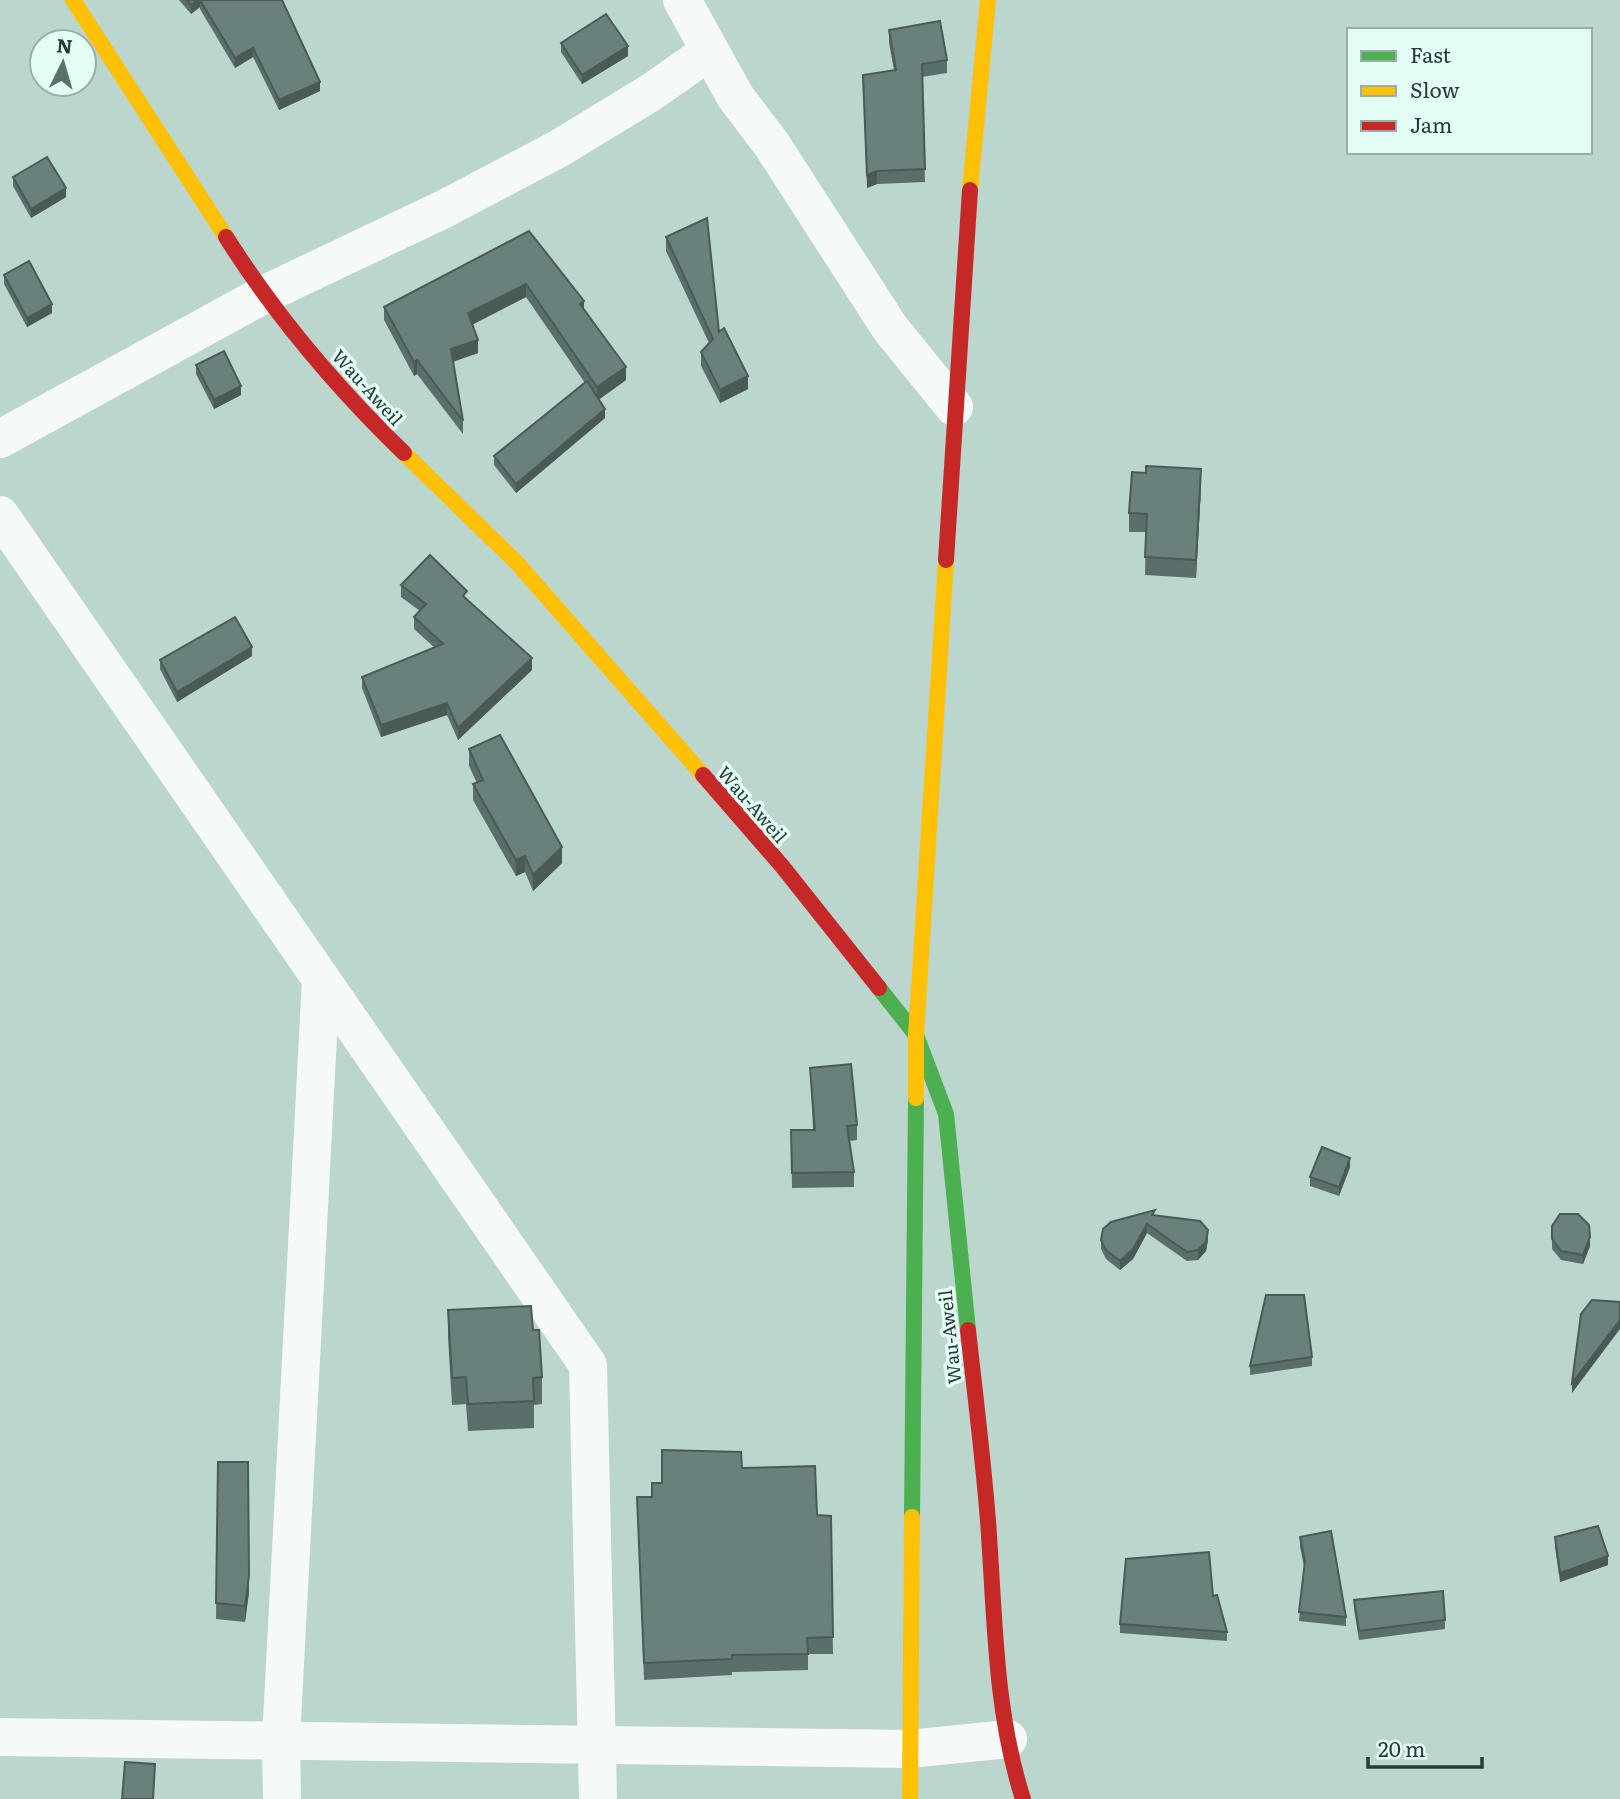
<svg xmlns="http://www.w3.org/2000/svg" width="1620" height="1799" font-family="Literata,serif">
<rect width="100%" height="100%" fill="#bad6cd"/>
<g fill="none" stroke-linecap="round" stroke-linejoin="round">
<g stroke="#f5f9f8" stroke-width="38">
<path d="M682 0 735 96 772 145 890 328 954 407"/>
<path d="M0 439 263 295 444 209 558 149 650 93 710 51"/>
<path d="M0 515 588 1365 598 1799"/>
<path d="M0 1737 909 1749 1008 1739"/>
<path d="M282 1799 281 1740 321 979"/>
</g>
<g stroke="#4caf50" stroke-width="16">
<path d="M879 988 916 1035 946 1114 968 1330"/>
<path d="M912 1517 916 1098"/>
</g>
<g stroke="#ffc107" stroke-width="16">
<path d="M73 0 226 237"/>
<path d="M970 190 988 0"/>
<path d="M404 453 517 563 703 775"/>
<path d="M916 1098V1035L946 560"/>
<path d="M910 1799 912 1517"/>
</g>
<g stroke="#c62828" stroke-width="16">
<path d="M226 237C276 316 337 388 404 453"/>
<path d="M946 560 970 190"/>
<path d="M703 775 782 866 879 988"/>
<path d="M968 1330C975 1394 983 1457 988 1521 995 1614 994 1709 1023 1799"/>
</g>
</g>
<g fill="#5a6e6b">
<path d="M179 0H281L320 91 279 110 253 57 235 68 200 9V7L191 14Z"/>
<path d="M889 30 947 60V73L922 77 925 182 877 184 867 188 863 88 894 70 889 43Z"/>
<path d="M561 43 628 56 582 84 561 52Z"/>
<path d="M13 177 66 197 31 218 13 186Z"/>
<path d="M529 231 584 311 626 380 599 399 605 418 516 493 494 465V456L585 383 526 297 472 324 478 353 453 362 463 421V434L417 374 414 376 384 320V307Z"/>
<path d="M666 237 719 332 748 389 720 403 701 366V352L709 343 666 251Z"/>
<path d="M4 275 52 313 27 327 4 284Z"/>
<path d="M196 365 241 395 214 409 196 374Z"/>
<path d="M1201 487 1196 578 1145 575 1146 532H1129V513Z"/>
<path d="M401 585 467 600 532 670 458 740 447 715 381 737 362 688V677L435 648 414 629V617L420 611 401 597Z"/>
<path d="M252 656 177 702 160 669V660Z"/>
<path d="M469 749 562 863 533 891 525 872 516 876 473 800V784L477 783 469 766Z"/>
<path d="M810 1068 857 1125V1140L849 1141 854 1172V1187L792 1188 791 1130H813Z"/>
<path d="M1350 1167 1339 1196 1310 1186V1177Z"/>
<path d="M1155 1216 1208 1240 1206 1251 1198 1260 1187 1261 1147 1233 1133 1259 1120 1270 1106 1259 1101 1249V1240Z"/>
<path d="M1552 1226 1590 1246 1583 1264 1561 1260 1552 1249Z"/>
<path d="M448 1310 533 1330 542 1377V1404L534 1405V1428L468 1431 466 1404 452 1405 448 1337Z"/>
<path d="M1312 1357V1366L1250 1375V1366Z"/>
<path d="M218 1462 249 1592 245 1622 216 1619Z"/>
<path d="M742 1468 817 1515 831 1516 833 1654H808V1670L732 1672V1675L644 1680 637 1497H652L662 1483Z"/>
<path d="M1300 1537 1346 1617V1626L1299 1621 1304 1567 1300 1546Z"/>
<path d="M1555 1537 1608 1565 1560 1582 1555 1547Z"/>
<path d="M1213 1596 1227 1632V1641L1120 1633V1624Z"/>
<path d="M1354 1600 1445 1620V1629L1359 1640 1354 1609Z"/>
</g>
<g fill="#4a5a57">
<path d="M197 0H208H200V7L191 14V5Z"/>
<path d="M628 46V56L582 84V75Z"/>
<path d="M253 48V57L235 68V58Z"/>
<path d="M320 82V91L279 110V100Z"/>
<path d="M877 171V184L867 188V175Z"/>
<path d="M66 188V197L31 218V209Z"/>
<path d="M526 284V297L468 327V313Z"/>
<path d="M584 301V314L580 304Z"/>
<path d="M52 304V313L27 327V318Z"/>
<path d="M478 340V353L451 362V349Z"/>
<path d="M417 360V374L414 376V362Z"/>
<path d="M626 367V380L597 401V387Z"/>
<path d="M748 376V389L720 403V390Z"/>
<path d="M241 386V395L214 409V400Z"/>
<path d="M605 409V418L516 493V484Z"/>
<path d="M1201 469V487L1196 578V560Z"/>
<path d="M252 647V656L177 702V692Z"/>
<path d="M532 658V670L458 740V728Z"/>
<path d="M447 703V715L381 737V725Z"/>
<path d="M562 847V863L533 891V875Z"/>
<path d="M525 856V872L516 876V860Z"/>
<path d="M1350 1158V1167L1339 1196V1187Z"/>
<path d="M1147 1224V1233L1133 1259 1120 1270V1261Z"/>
<path d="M1208 1230V1240L1206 1251 1198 1260V1250Z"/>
<path d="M1590 1237V1246L1583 1264V1255Z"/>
<path d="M1620 1320V1329L1572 1393V1383Z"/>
<path d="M1608 1556V1565L1560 1582V1573Z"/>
<path d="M249 1575V1592L245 1622V1606Z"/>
</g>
<g fill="#69807c" stroke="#4a5a57" stroke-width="2">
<path d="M187 0H197L191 5Z"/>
<path d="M200 0H282L320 82 279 100 253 48 235 58Z"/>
<path d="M606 14 628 46 582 75 561 43Z"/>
<path d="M940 21 947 60 922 64 925 169 877 171 867 175 863 75 896 70 889 30Z"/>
<path d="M47 157 66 188 31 209 13 177Z"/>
<path d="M707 218 719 332 724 328 748 376 720 390 701 352 713 339 666 237Z"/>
<path d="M529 231 584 301 580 304 626 367 597 387 526 284 468 313 478 340 451 349 463 421 417 360 414 362 384 307Z"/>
<path d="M29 261 52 304 27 318 4 275Z"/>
<path d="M224 351 241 386 214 400 196 365Z"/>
<path d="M587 381 605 409 516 484 494 456Z"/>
<path d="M1146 466 1201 469 1196 560 1145 557 1147 514 1129 513 1132 472 1146 473Z"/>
<path d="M430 555 467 591 463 596 532 658 458 728 447 703 381 725 362 677 443 644 414 617 426 604 401 585Z"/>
<path d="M235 617 252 647 177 692 160 660Z"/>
<path d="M500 735 562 847 533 875 525 856 516 860 473 784 483 780 469 749Z"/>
<path d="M851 1064 857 1125 847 1126 854 1172 792 1173 791 1130H815L810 1068Z"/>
<path d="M1322 1147 1350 1158 1339 1187 1310 1177Z"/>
<path d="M1155 1210 1152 1215 1200 1221 1208 1230 1206 1242 1198 1250 1187 1252 1147 1224 1133 1249 1120 1261 1106 1250 1101 1240 1103 1229 1111 1222Z"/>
<path d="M1560 1214H1578L1589 1225 1590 1237 1583 1255 1561 1251 1552 1239V1226Z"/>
<path d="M1266 1295H1304L1312 1357 1250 1366Z"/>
<path d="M1592 1300 1620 1302V1320L1572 1383 1581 1314Z"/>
<path d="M531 1306 533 1330H539L542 1377 533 1378 534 1401 468 1404 466 1377 452 1378 448 1310Z"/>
<path d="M662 1450 741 1452 742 1468 815 1466 817 1515 831 1516 833 1637 807 1638 808 1654 732 1655V1659L644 1663 637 1497H652V1483H662Z"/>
<path d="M218 1462H248L249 1575 245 1606 216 1603Z"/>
<path d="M1598 1526 1608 1556 1560 1573 1555 1537Z"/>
<path d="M1331 1531 1346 1617 1299 1612 1305 1561 1300 1537Z"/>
<path d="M1209 1552 1213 1596 1217 1595 1227 1632 1120 1624 1126 1559Z"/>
<path d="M1443 1591 1445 1620 1359 1631 1354 1600Z"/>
<path d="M125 1762 155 1764 153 1799H122Z"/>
</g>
<g text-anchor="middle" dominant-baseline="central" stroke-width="7" stroke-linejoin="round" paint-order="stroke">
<g font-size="18" fill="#273b35" stroke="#e3fcf4">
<text transform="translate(368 387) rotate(48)">Wau-Aweil</text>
<text transform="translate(753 804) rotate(49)">Wau-Aweil</text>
<text transform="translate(949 1337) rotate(-96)">Wau-Aweil</text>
</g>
</g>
<rect x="1347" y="28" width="245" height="126" fill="#e3fcf4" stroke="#98afa8" stroke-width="2"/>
<rect x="1361" y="51" width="35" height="10" fill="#4caf50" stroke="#98afa8" stroke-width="2"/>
<text x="1410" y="63" font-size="21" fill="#273b35">Fast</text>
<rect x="1361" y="86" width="35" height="10" fill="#ffc107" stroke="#98afa8" stroke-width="2"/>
<text x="1410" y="98" font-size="21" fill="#273b35">Slow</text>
<rect x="1361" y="121" width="35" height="10" fill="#c62828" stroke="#98afa8" stroke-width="2"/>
<text x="1410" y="133" font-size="21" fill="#273b35">Jam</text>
<g transform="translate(63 63) rotate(5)"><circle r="33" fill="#e3fcf4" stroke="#98afa8" stroke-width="2"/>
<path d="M0-5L12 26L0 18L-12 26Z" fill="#5a716a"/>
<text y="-10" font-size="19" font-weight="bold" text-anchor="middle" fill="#273b35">N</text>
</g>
<path d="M1368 1757v10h114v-10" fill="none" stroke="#273b35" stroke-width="3.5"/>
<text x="1378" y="1757" font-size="21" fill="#273b35" stroke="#e3fcf4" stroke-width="5" paint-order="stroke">20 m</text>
</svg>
